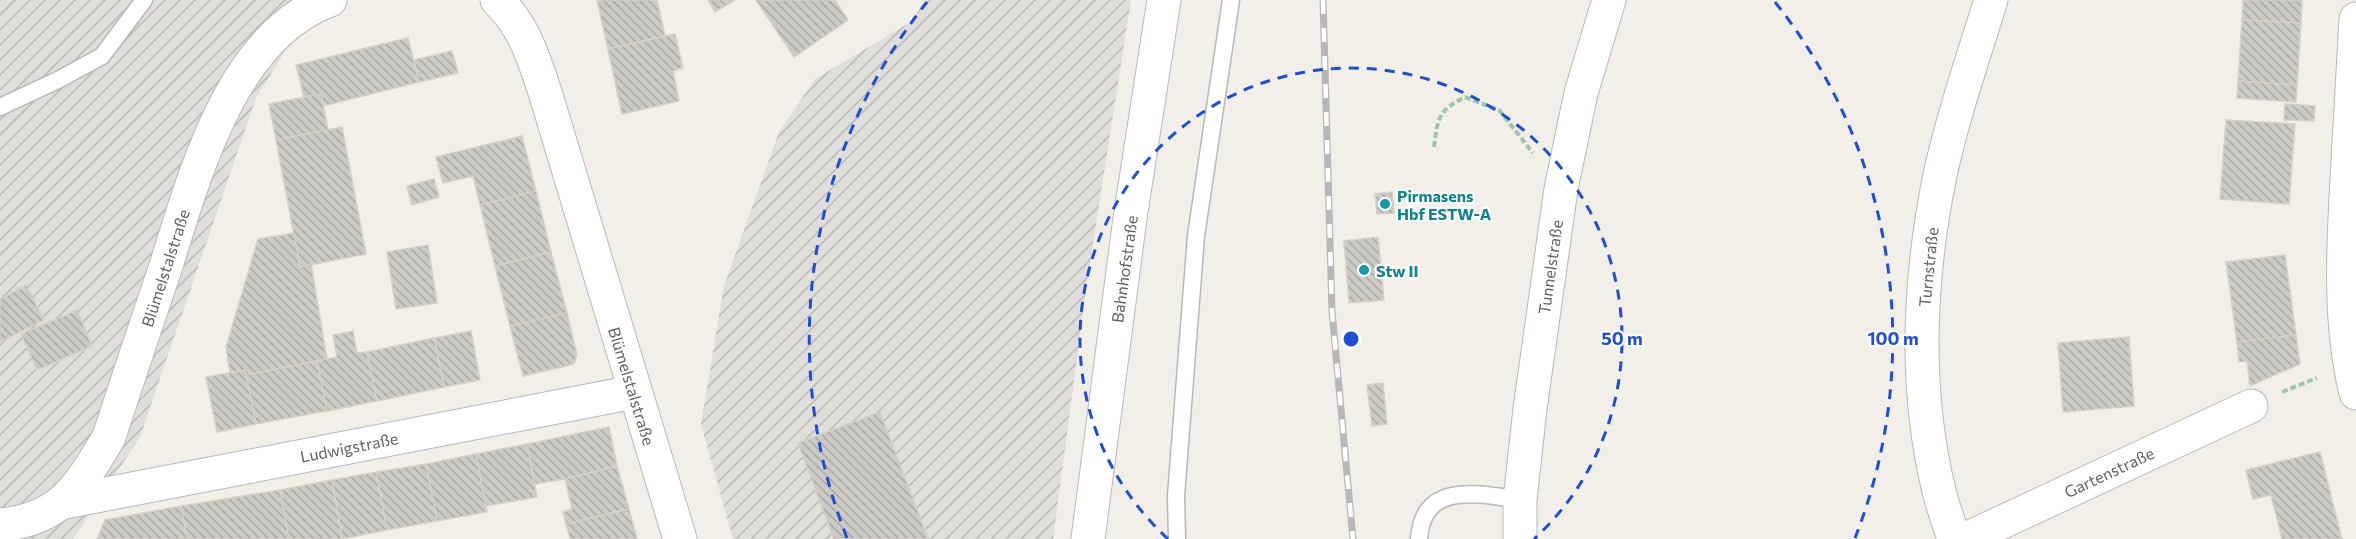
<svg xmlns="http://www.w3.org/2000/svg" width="2356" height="539" font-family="Commissioner,sans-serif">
<defs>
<pattern id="industrial-furrows" width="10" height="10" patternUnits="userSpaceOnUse" patternTransform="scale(1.5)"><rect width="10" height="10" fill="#e0deda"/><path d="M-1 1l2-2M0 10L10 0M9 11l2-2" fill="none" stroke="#b9b8b5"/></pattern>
<pattern id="building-back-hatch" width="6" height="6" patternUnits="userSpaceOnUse" patternTransform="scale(1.5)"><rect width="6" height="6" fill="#cccac5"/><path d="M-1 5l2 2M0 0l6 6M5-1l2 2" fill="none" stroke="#a9a8a4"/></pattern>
</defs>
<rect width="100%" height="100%" fill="#f1efe8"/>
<g fill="url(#industrial-furrows)">
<path d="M0 0H331L300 27 256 98 140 437 73 539H0Z"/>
<path d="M924 0H1131L1087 282 1053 539H733L701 424 724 286 779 132 815 79 914 20Z"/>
</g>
<g fill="url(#building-back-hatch)" stroke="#d6d1c6" stroke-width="1.5">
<path d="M597 0H657L665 36 608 49Z"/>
<path d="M708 0H735L715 12Z"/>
<path d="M756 0H835L848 20 794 57Z"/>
<path d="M2243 0H2302L2301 23 2242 20Z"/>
<path d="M2242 20 2301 23 2297 85 2238 81Z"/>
<path d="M675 34 683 68 673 71 679 101 622 114 608 49Z"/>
<path d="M408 38 419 82 323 106 321 94 304 97 296 65Z"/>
<path d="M452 51 458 73 419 82 414 60Z"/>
<path d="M2238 81 2297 85 2296 102 2237 98Z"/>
<path d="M321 94 328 130 276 140 269 104Z"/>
<path d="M2285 104 2315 106 2314 121 2284 120Z"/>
<path d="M2226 120 2295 124 2289 204 2220 199Z"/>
<path d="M342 127 366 254 300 267 276 140Z"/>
<path d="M522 136 536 191 480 205 473 176 443 183 436 157Z"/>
<path d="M434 179 439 197 412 205 407 186Z"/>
<path d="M536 191 551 252 495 266 480 205Z"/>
<path d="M1392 192 1394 213 1377 214 1375 194Z"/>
<path d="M294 233 300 267 311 264 327 359 246 375 245 370 230 373 226 347 258 239Z"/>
<path d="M1378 237 1384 300 1349 303 1344 241Z"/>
<path d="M428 245 437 303 396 309 387 252Z"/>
<path d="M551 252 567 313 510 326 495 266Z"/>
<path d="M2285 255 2296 335 2237 342 2226 262Z"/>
<path d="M26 285 44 320 0 342V299Z"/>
<path d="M77 310 92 346 37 370 21 334Z"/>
<path d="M567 313 577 355 574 364 523 376 510 326Z"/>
<path d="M353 331 357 353 367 352 377 401 327 411 317 361 337 357 333 335Z"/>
<path d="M471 331 480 380 444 387 434 338Z"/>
<path d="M2296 335 2300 364 2250 386 2247 361 2239 362 2237 342Z"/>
<path d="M2129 337 2134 406 2063 412 2058 343Z"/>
<path d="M434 338 444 387 377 401 367 352Z"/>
<path d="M317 361 327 411 256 424 246 375Z"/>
<path d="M245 370 256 424 217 432 206 377Z"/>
<path d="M1383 383 1387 424 1372 426 1367 385Z"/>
<path d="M880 412 928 539H834L798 443Z"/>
<path d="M609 427 617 466 565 479 535 484 527 444Z"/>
<path d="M527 444 537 497 486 506 476 454Z"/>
<path d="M2320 452 2342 539H2282L2271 495 2253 499 2246 470Z"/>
<path d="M476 454 487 512 437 521 426 464Z"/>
<path d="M426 464 437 521 387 530 376 472Z"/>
<path d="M617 466 629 509 566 524 563 512 572 509 565 479Z"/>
<path d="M376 472 387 530 342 539 332 480Z"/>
<path d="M332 480 342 539H289L280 490Z"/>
<path d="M280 490 289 539H187L181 506Z"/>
<path d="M181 506 187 539H97L105 520Z"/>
<path d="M629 509 637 539H570L566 524Z"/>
</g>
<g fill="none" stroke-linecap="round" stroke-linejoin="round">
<g stroke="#b5b8bc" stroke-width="19">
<g id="lane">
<path d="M0 107 58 80 102 56 144 0"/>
<path d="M1177 539 1176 496 1196 236 1231 0"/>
<path d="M1419 539C1423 480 1480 494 1520 500"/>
</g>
</g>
<g stroke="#b5b8bc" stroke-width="35">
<g id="street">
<path d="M497 0C525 27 533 57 545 92L680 539"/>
<path d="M2356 19C2353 72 2350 126 2347 179 2343 250 2339 323 2356 393"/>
<path d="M65 502 634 392"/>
<path d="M0 525C62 519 79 487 109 437 127 381 146 325 165 269 194 178 230 36 330 0"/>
<path d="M1520 539V500L1530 409 1561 189 1581 93 1609 0"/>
<path d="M1954 539C1949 523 1943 507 1939 491 1914 388 1919 278 1940 175 1953 116 1973 58 1991 0"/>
<path d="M1966 539 2251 406"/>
</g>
</g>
<g stroke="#b6babf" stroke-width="35">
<path id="secondary" d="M1088 539 1130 218 1164 0"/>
</g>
<g stroke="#9cc7a9" stroke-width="4" stroke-dasharray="6 3" stroke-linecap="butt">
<path d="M1434 147C1438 117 1438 111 1465 97L1499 110 1533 153"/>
<path d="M2282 392 2317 378"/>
</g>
<use href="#lane" stroke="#fff" stroke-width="16"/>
<use href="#street" stroke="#fff" stroke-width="33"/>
<use href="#secondary" stroke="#fff" stroke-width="33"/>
<g stroke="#b6b7b8" stroke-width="7">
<path id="rail" d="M1323 0 1332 312 1353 539"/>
</g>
<use href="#rail" stroke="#fff" stroke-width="4.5" stroke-dasharray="14" stroke-linecap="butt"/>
</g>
<g fill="none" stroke="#1d4ed8" stroke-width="3" stroke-dasharray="10 8">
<path d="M1168 539A271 271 0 1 1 1534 539"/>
<path d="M847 538A542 542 0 0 1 927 2M1775 2A542 542 0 0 1 1855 538"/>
</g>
<g fill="#0f9aa8" stroke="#fff" stroke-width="2">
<circle cx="1385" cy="204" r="6"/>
<circle cx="1364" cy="270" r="6"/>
</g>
<g text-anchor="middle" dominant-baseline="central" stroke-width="4.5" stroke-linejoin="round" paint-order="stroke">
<g font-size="16" font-weight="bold" fill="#0d838f" stroke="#fff" text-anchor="start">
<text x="1397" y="195">Pirmasens<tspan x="1397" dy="18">Hbf ESTW-A</tspan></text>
<text x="1376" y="270">Stw II</text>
</g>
<g font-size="16" fill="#5f6368" stroke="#fff">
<text transform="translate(1550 267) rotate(-82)">Tunnelstraße</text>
<text transform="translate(1928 267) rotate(-84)">Turnstraße</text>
<text transform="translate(165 268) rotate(-72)">Blümelstalstraße</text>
<text transform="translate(1124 269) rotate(-82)">Bahnhofstraße</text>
<text transform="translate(632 386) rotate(73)">Blümelstalstraße</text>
<text transform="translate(349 447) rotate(-11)">Ludwigstraße</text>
<text transform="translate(2109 472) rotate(-25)">Gartenstraße</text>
</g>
</g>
<circle cx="1351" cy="339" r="9" fill="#1d4ed8" stroke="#fff" stroke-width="3"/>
<g font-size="18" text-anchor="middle" font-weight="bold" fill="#1d4ed8" stroke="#fff" stroke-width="4.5" stroke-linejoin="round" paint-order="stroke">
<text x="1622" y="345">50 m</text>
<text x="1893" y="345">100 m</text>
</g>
</svg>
